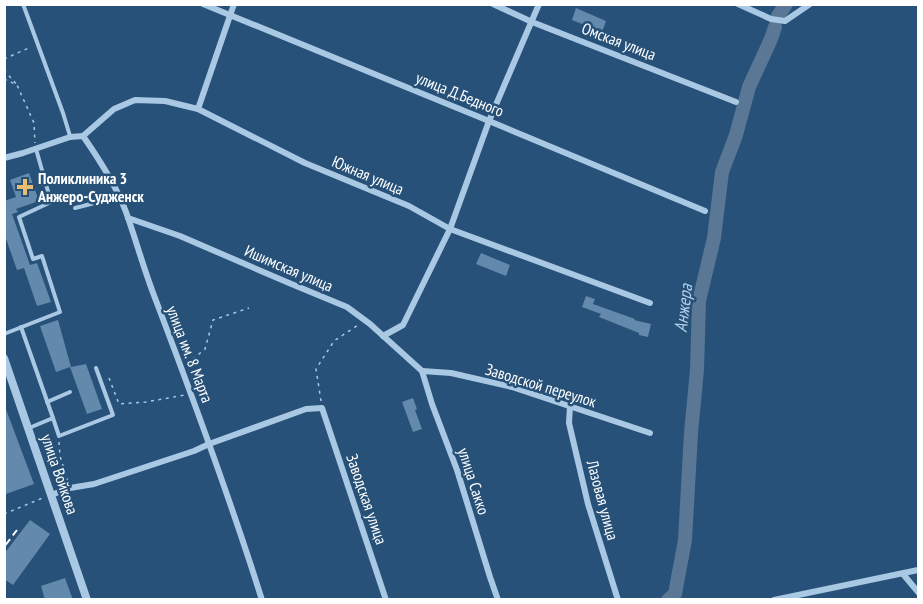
<svg xmlns="http://www.w3.org/2000/svg" width="923" height="604" font-family="'PT Sans Narrow',sans-serif">
<rect width="100%" height="100%" fill="#275178"/>
<g fill="none" stroke-linecap="round" stroke-linejoin="round">
<g stroke="#5a7895" stroke-width="14">
<path d="M778 16 786 4"/>
<path d="M668 600 675 594 685 540 691 433 697 370 699 301 714 238 722 172 736 135 749 87 771 39 775 27"/>
</g>
</g>
<g fill="#6389ac">
<path d="M576 8 606 21 602 32 572 20Z"/>
<path d="M29 173 39 201 16 209 18 212 12 214 30 265 37 263 51 302 37 306 24 268 17 270 4 233V201L16 197 10 180Z"/>
<path d="M481 253 510 265 506 276 476 264Z"/>
<path d="M586 296 595 299 593 304 635 319 634 320 651 324 648 337 639 335V333L599 317 601 314 582 307Z"/>
<path d="M58 320 71 367 86 364 102 409 87 414 70 367 56 372 40 326Z"/>
<path d="M413 398 417 409 415 410 422 429 413 432 402 402Z"/>
<path d="M4 404 34 484 6 494 4 490Z"/>
<path d="M30 520 50 534 13 585 4 579V554Z"/>
<path d="M65 578 73 600H45L41 586Z"/>
</g>
<g fill="none" stroke-linecap="round" stroke-linejoin="round">
<g stroke="#a9c8e3" stroke-width="1.5" stroke-dasharray="3 4.5" stroke-linecap="butt">
<path d="M4 59 31 47"/>
<path d="M4 70 17 85"/>
<path d="M4 79 17 85 34 123 35 143"/>
<path d="M187 364 205 349 213 320 249 308"/>
<path d="M109 378 119 404 146 402 185 395"/>
<path d="M321 401 316 369 334 341 358 325"/>
<path d="M59 442 60 456 68 482"/>
<path d="M4 514 45 497"/>
</g>
<g stroke="#a9c8e3" stroke-width="4">
<path d="M23 4 63 113 70 136"/>
<path d="M75 208 118 197"/>
<path d="M21 327 53 418"/>
<path d="M4 334 60 312 42 256 33 259 19 217 51 202 36 149"/>
<path d="M47 402 70 392"/>
<path d="M29 428 53 418 59 436 113 415 96 368"/>
</g>
<g stroke="#a9c8e3" stroke-width="6">
<path d="M203 4 489 121 705 211"/>
<path d="M493 4 532 22 736 102"/>
<path d="M738 4 771 19 785 21 810 4"/>
<path d="M198 109 234 4"/>
<path d="M83 136 114 109 135 100 165 101 198 109 305 163 409 206 450 229 650 303"/>
<path d="M4 158 23 153 70 137 83 136C99 159 116 185 126 212 136 240 144 270 155 298 193 398 230 498 262 600"/>
<path d="M128 218 180 236 289 283 347 307 370 324 422 371"/>
<path d="M383 336 403 325 450 229 489 121 539 4"/>
<path d="M422 371 432 404 457 470 490 577 498 600"/>
<path d="M422 371 451 373 512 387 650 433"/>
<path d="M570 406 569 423 588 504 618 600"/>
<path d="M51 495 70 488 94 484 194 451 209 444 306 409 322 408 386 600"/>
<path d="M903 574 918 592"/>
<path d="M774 600 918 570"/>
</g>
<path stroke="#a9c8e3" stroke-width="8" d="M4 358 87 600"/>
<path stroke="#fff" stroke-width="2" stroke-dasharray="10 4.5" stroke-linecap="butt" d="M4 547 17 530"/>
</g>
<path fill="#ebbe6f" stroke="#275178" stroke-width="2" d="M22 178h6v6h6v6h-6v6h-6v-6h-6v-6h6z"/>
<g text-anchor="middle" dominant-baseline="central" stroke-width="5" stroke-linejoin="round" paint-order="stroke">
<g font-size="16" fill="#fff" stroke="#275178">
<text transform="translate(619 41) rotate(21)">Омская улица</text>
<text transform="translate(460 94) rotate(22)">улица Д.Бедного</text>
<text transform="translate(368 175) rotate(23)">Южная улица</text>
<text transform="translate(289 268) rotate(23)">Ишимская улица</text>
<text transform="translate(190 354) rotate(69)">улица им. 8 Марта</text>
<text transform="translate(541 385) rotate(17)">Заводской переулок</text>
<text transform="translate(60 474) rotate(71)">улица Войкова</text>
<text transform="translate(474 481) rotate(72)">улица Сакко</text>
<text transform="translate(367 499) rotate(71)">Заводская улица</text>
<text transform="translate(603 500) rotate(75)">Лазовая улица</text>
</g>
<g font-size="16" font-weight="bold" fill="#fff" stroke="#275178" text-anchor="start">
<text x="38" y="178">Поликлиника 3<tspan x="38" dy="18">Анжеро-Судженск</tspan></text>
</g>
<g font-size="18" font-style="italic" fill="#b4d1eb" stroke="#275178">
<text transform="translate(683 308) rotate(-83)">Анжера</text>
</g>
</g>
<rect width="923" height="604" fill="none" stroke="#ffffff" stroke-width="12"/>
</svg>
